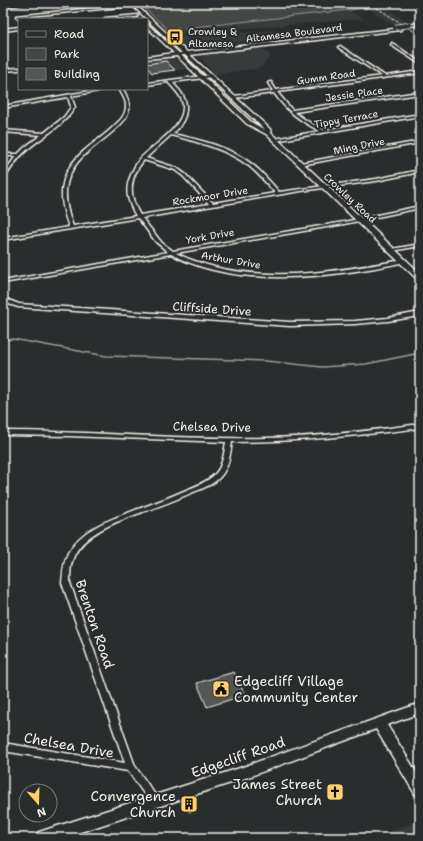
<svg xmlns="http://www.w3.org/2000/svg" width="423" height="841" font-family="'Shantell Sans',sans-serif">
<rect width="100%" height="100%" fill="#2a2d2e"/>
<filter id="ink" filterUnits="userSpaceOnUse"><feTurbulence type="fractalNoise" baseFrequency=".025" numOctaves="2"/><feDisplacementMap in="SourceGraphic" scale="8" xChannelSelector="R" yChannelSelector="G"/><feConvolveMatrix kernelMatrix="1 2 1 2 8 2 1 2 1" color-interpolation-filters="sRGB"/></filter>
<g filter="url(#ink)">
<g fill="#373a3a">
<path d="M359 3H377L410 23 394 25Z"/>
<path d="M348 10 364 19 172 34 168 30Z"/>
<path d="M279 30 288 37 190 48H187L177 37Z"/>
<path d="M262 48 271 56 261 67 255 69 215 74 200 57 207 54Z"/>
<path d="M165 59H176L188 69 147 74V61Z"/>
<path d="M420 820V838H372Z"/>
</g>
<path fill="#444645" stroke="#9c9c96" d="M139 3H359L367 8 168 30Z"/>
<g fill="none" stroke-linecap="round" stroke-linejoin="round">
<path stroke="#9f9f9a" stroke-width="1.5" d="M3 340 13 339 106 356 266 361 322 367 366 364 420 353"/>
</g>
<g fill="#555756" stroke="#f4f1e8">
<path d="M166 61 175 70 152 73 147 67V64Z"/>
<path d="M234 672 245 695 207 707 197 683Z"/>
<path d="M191 798 195 810 189 812 184 800Z"/>
</g>
<g fill="none" stroke-linecap="round" stroke-linejoin="round">
<g stroke="#f4f1e8" stroke-width="3">
<g id="street">
<path d="M22 3H31L3 7V5Z"/>
<path d="M130 4 131 6 19 17 20 19 19 20 16 16Z"/>
<path d="M138 15 137 17 104 19 105 18Z"/>
<path d="M19 27V29L3 31V29Z"/>
<path d="M392 43 420 62V64L391 45Z"/>
<path d="M340 46 385 76 420 71V73L277 92 292 110 420 92V94L294 112 307 121 324 130 420 114V116L275 141 273 140 274 139 320 131C300 121 287 111 274 93L234 98 232 97 234 96 273 91 268 83 270 82H271L276 90 382 76 339 48 338 47Z"/>
<path d="M211 75 213 76 212 77 172 82C175 86 179 89 182 94 191 109 184 123 173 134 201 140 230 147 253 165 263 173 271 183 279 192L376 179 420 170V172L376 181 301 191 142 218 162 243 173 251 344 222 420 206V208L344 224 176 253C191 261 207 265 223 269 283 281 344 270 403 260L405 261V262C336 277 235 290 171 254L3 283V281L168 252 156 242 138 218 3 240V238L69 227C57 196 59 172 85 150 95 141 107 134 116 124 121 120 126 113 126 106 126 99 122 95 119 89H123C126 95 129 100 129 106 129 113 125 120 120 125 110 135 99 142 89 151 63 172 61 196 73 226L136 216C128 202 124 190 131 175 133 169 136 164 140 159 153 144 185 128 183 105 182 96 174 89 168 82L147 85V83ZM171 135C198 142 226 149 249 166 259 174 267 184 275 193L213 203 185 174 177 168 146 158ZM144 160 175 170 183 176 209 204 140 215C128 195 129 178 144 160Z"/>
<path d="M101 89H109L71 96 75 107C64 126 44 135 28 149 18 157 11 168 4 179H3V174L16 156H3V154H18L25 147 41 135 3 132V130L44 133 64 117 71 107 68 97 3 108V106Z"/>
<path d="M420 141V143L301 165 299 164 301 163Z"/>
<path d="M420 244V246L392 251 390 250 392 249Z"/>
<path d="M3 298 19 304 290 322 355 321 388 318 420 312V316L388 321 355 324 290 326 18 307 3 302Z"/>
<path d="M420 424V428C357 436 295 442 232 442 230 455 229 467 220 477 213 485 201 489 191 493 176 500 160 506 145 511 122 520 85 531 74 556 70 565 70 573 70 583L135 766 158 799 159 802 158 805 155 806 152 805 128 771 3 751V743L125 763 62 583C63 573 63 563 68 553 82 527 115 518 141 508 155 503 170 497 184 491 194 487 208 482 216 473 223 465 224 453 226 442L69 436 3 435V431C91 431 179 440 266 438 318 437 369 431 420 424Z"/>
</g>
</g>
<g stroke="#f4f1e8" stroke-width="3">
<g id="secondary">
<path d="M126 3 136 5 187 52 403 28 401 30 190 55 270 129 271 133 420 273V279H417L266 134 247 124 177 56 147 59V57L174 53 147 27V24L179 53H182L134 7ZM181 55H185L265 130 251 122Z"/>
<path d="M420 23V25L409 26 407 25Z"/>
<path d="M19 68V70L3 71V69Z"/>
<path d="M420 703V713L387 725 420 778V796L415 794 376 729 240 780 62 838H35L37 833 42 831 240 768Z"/>
</g>
</g>
<use href="#street" fill="#2a2d2e" fill-rule="evenodd"/>
<use href="#secondary" fill="#2a2d2e" fill-rule="evenodd"/>
<path stroke="#f4f1e8" stroke-width="1" stroke-dasharray="3 1.5" stroke-linecap="butt" d="M369 3 420 35"/>
<g stroke="#f4f1e8" stroke-width="6" stroke-linecap="butt">
<path id="secondary-bridge" d="M395 27 409 25"/>
</g>
<use href="#secondary-bridge" stroke="#2a2d2e" stroke-width="4.5"/>
</g>
</g>
<defs>
<g id="bus-square" transform="scale(0.9)"><rect x="-9" y="-9" width="18" height="18" rx="4" fill="#ffd166" stroke="#2a2d2e"/><path d="M-5-6H5V4H4V6H2V4H-2V6H-4V4H-5ZM-3.5-4V0h7V-4ZM-3.5 1.2v1.5H-2V1.2ZM2 1.2v1.5H3.5V1.2Z" fill="#111"/></g>
<g id="civic-square" transform="scale(0.9)"><rect x="-9" y="-9" width="18" height="18" rx="4" fill="#ffd166" stroke="#2a2d2e"/><path d="M-.6-6.5H3V-4.5H.6V-3L4-1V1h2V6H-6V1h2V-1L-.6-3ZM-1.2 2.5V6h2.4V2.5Z" fill="#111"/></g>
<g id="church-square" transform="scale(0.9)"><rect x="-9" y="-9" width="18" height="18" rx="4" fill="#ffd166" stroke="#2a2d2e"/><path d="M-1.2-6h2.4v3.5h3.3v2.4h-3.3V6h-2.4V-.1h-3.3v-2.4h3.3Z" fill="#111"/></g>
<g id="building-square" transform="scale(0.9)"><rect x="-9" y="-9" width="18" height="18" rx="4" fill="#ffd166" stroke="#2a2d2e"/><path d="M-4-6H4V6H1V3H-1V6H-4ZM-2.5-4.3h1.7v1.8h-1.7ZM.8-4.3h1.7v1.8H.8ZM-2.5-1h1.7V.8h-1.7ZM.8-1h1.7V.8H.8Z" fill="#111"/></g>
</defs>
<g fill-rule="evenodd">
<use href="#bus-square" x="175" y="37"/>
<use href="#civic-square" x="221" y="689"/>
<use href="#church-square" x="335" y="792"/>
<use href="#building-square" x="189" y="804"/>
</g>
<g text-anchor="middle" dominant-baseline="central" stroke-width="4" stroke-linejoin="round" paint-order="stroke">
<g font-size="10" fill="#f4f1e8" stroke="#2a2d2e" text-anchor="start">
<text x="188" y="31">Crowley &amp;<tspan x="188" dy="12">Altamesa</tspan></text>
</g>
<g font-size="10" fill="#f4f1e8" stroke="#2a2d2e">
<text transform="translate(294 33) rotate(-7)">Altamesa Boulevard</text>
<text transform="translate(326 77) rotate(-8)">Gumm Road</text>
<text transform="translate(354 94) rotate(-8)">Jessie Place</text>
<text transform="translate(346 119) rotate(-10)">Tippy Terrace</text>
<text transform="translate(359 146) rotate(-11)">Ming Drive</text>
<text transform="translate(210 196) rotate(-9)">Rockmoor Drive</text>
<text transform="translate(350 198) rotate(43)">Crowley Road</text>
<text transform="translate(210 236) rotate(-10)">York Drive</text>
<text transform="translate(231 260) rotate(10)">Arthur Drive</text>
</g>
<g font-size="12" fill="#f4f1e8" stroke="#2a2d2e">
<text transform="translate(212 309) rotate(4)">Cliffside Drive</text>
<text transform="translate(212 427) rotate(1)">Chelsea Drive</text>
</g>
<g font-size="14" fill="#f4f1e8" stroke="#2a2d2e">
<text transform="translate(95 624) rotate(71)">Brenton Road</text>
<text transform="translate(69 745) rotate(10)">Chelsea Drive</text>
<text transform="translate(238 757) rotate(-19)">Edgecliff Road</text>
</g>
<g font-size="14" fill="#f4f1e8" stroke="#2a2d2e" text-anchor="end">
<text x="234" y="681" text-anchor="start">Edgecliff Village<tspan x="234" dy="16">Community Center</tspan></text>
<text x="322" y="784">James Street<tspan x="322" dy="16">Church</tspan></text>
<text x="176" y="796">Convergence<tspan x="176" dy="16">Church</tspan></text>
</g>
</g>
<rect width="423" height="841" fill="none" stroke="#2a2d2e" stroke-width="16"/>
<rect x="8" y="8" width="407" height="825" fill="none" stroke="#f4f1e8" stroke-width="1.5" filter="url(#ink)"/>
<rect x="18" y="18" width="130" height="72" fill="#2a2d2e" stroke="#7b7b78"/>
<rect x="26" y="31" width="20" height="6" fill="#2a2d2e" stroke="#7b7b78"/>
<text x="54" y="38" font-size="12" fill="#f4f1e8">Road</text>
<rect x="26" y="48" width="20" height="12" fill="#444645" stroke="#7b7b78"/>
<text x="54" y="58" font-size="12" fill="#f4f1e8">Park</text>
<rect x="26" y="68" width="20" height="12" fill="#555756" stroke="#7b7b78"/>
<text x="54" y="78" font-size="12" fill="#f4f1e8">Building</text>
<g transform="translate(38 803) rotate(160)"><circle r="19" fill="#2a2d2e" stroke="#7b7b78"/>
<path d="M0-3L7 15L0 10L-7 15Z" fill="#ffd166"/>
<text y="-6" font-size="11" font-weight="bold" text-anchor="middle" fill="#f4f1e8">N</text>
</g>
</svg>
